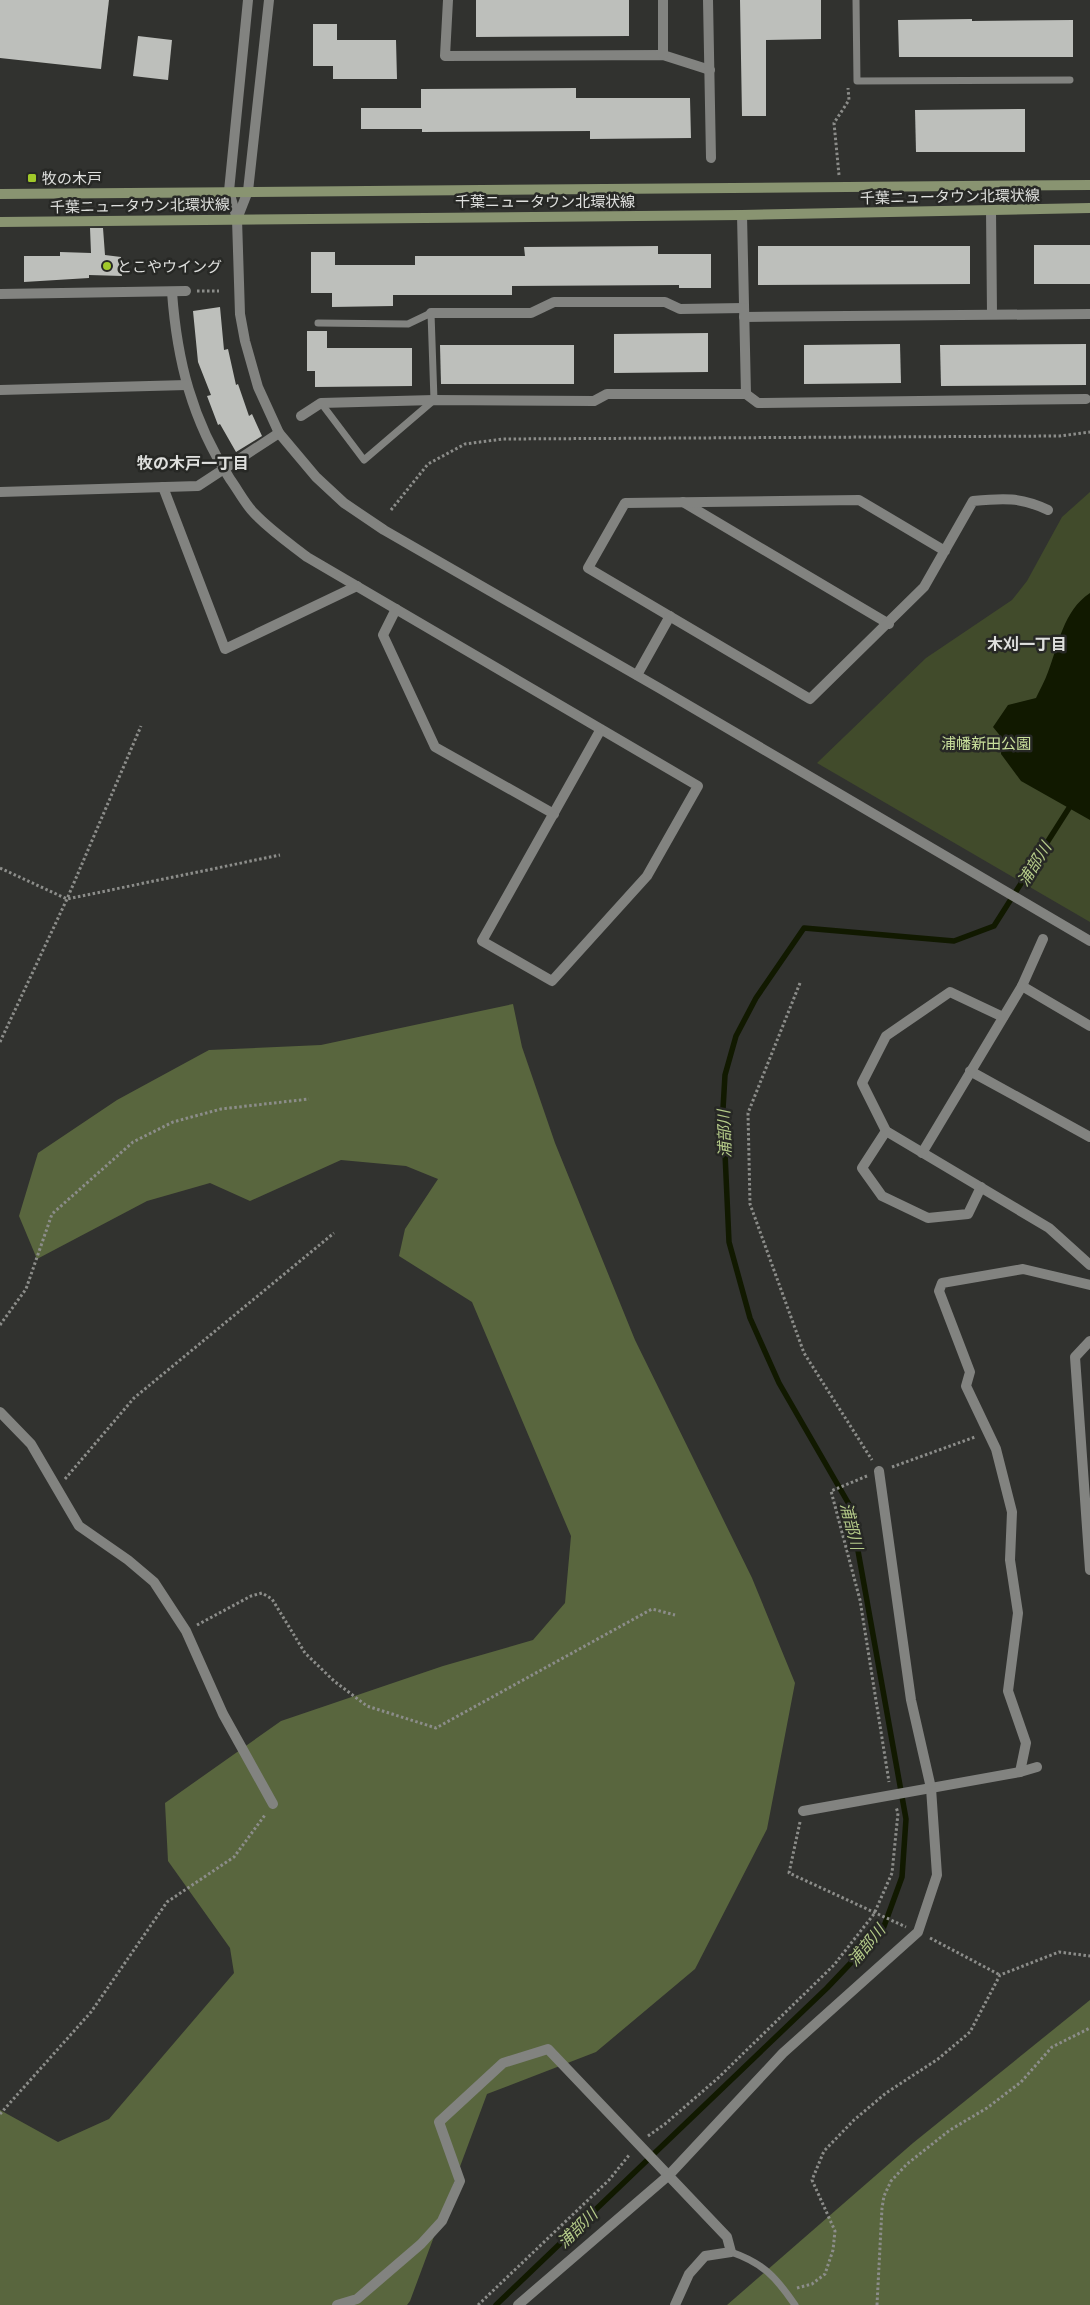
<svg xmlns="http://www.w3.org/2000/svg" width="1090" height="2305" font-family="'Golos Text','Noto Sans JP',sans-serif">
<rect width="100%" height="100%" fill="#31322f"/>
<path fill="#414b2b" d="M1090 492V922L817 763 926 658 1012 600 1027 581 1062 517Z"/>
<g fill="#59663e">
<path d="M513 1004 522 1047 555 1143 635 1340 752 1578 795 1683 767 1829 695 1969 596 2052 487 2094 410 2301 407 2305H0V2110L58 2142 109 2119 234 1973 230 1948 168 1861 165 1803 281 1721 443 1666 533 1640 565 1603 571 1536 472 1302 399 1256 405 1229 438 1179 406 1166 341 1160 250 1201 210 1183 147 1201 37 1259 19 1216 38 1153 117 1100 209 1050 321 1045Z"/>
<path d="M1090 2000V2305H727L913 2143Z"/>
</g>
<path fill="#111900" d="M1090 593V820L1021 781 1001 754 1002 738 993 727 1008 705 1036 698C1040 689 1045 681 1048 672 1059 644 1063 611 1090 593Z"/>
<g fill="none" stroke-linecap="round" stroke-linejoin="round">
<path stroke="#111900" stroke-width="5.5" d="M496 2305 827 1988 883 1929 902 1877 906 1819 850 1506 779 1383 750 1318 729 1242 723 1109 725 1075 736 1036 756 998 804 928 954 941 994 926 1069 808"/>
</g>
<g fill="#bdbfbb">
<path d="M0 0H109L101 69 0 58Z"/>
<path d="M476 0H629V36L476 37Z"/>
<path d="M740 0H821V39L766 40V116H742Z"/>
<path d="M972 19V21L1073 20V57H899L898 20Z"/>
<path d="M313 24H337V40H396L397 79H333V66H313Z"/>
<path d="M138 36 172 40 168 80 133 76Z"/>
<path d="M576 88V98H690L691 138 590 139V131L422 132V129H361V108H421V89Z"/>
<path d="M1025 109V152H916L915 110Z"/>
<path d="M90 228H103L105 255 121 257 122 276 89 275V278L24 282V256H60V252L91 253Z"/>
<rect x="1034" y="245" width="56" height="39"/>
<path d="M658 246V254H711V288H679V285L512 286V295H393V306L332 307V293H311V252H335V265H415V256H525L524 247Z"/>
<path d="M758 246H970V284L758 285Z"/>
<path d="M220 307 224 350 228 349 236 385 238 384 249 416 252 414 262 436 236 452 220 424 218 425 207 396 211 395 198 362 193 311Z"/>
<path d="M307 331H327V348H412V386L315 387V371H307Z"/>
<path d="M708 333V372L614 373V334Z"/>
<path d="M900 344 901 383 804 384V345Z"/>
<path d="M1086 344V385L941 386 940 345Z"/>
<path d="M440 345H574V384H441Z"/>
</g>
<g fill="none" stroke-linecap="round" stroke-linejoin="round">
<g stroke="#8c8d8a" stroke-width="3" stroke-dasharray="2.5 2.5" stroke-linecap="butt">
<path d="M839 175 834 123 849 100 848 88"/>
<path d="M197 291H219"/>
<path d="M391 510 428 464 465 444 503 439 1060 436 1090 432"/>
<path d="M0 868 67 899 280 855"/>
<path d="M800 983 748 1113 750 1204 804 1353 872 1460"/>
<path d="M0 1042 67 899 141 726"/>
<path d="M0 1325 26 1289 52 1214 133 1142 173 1122 221 1109 309 1099"/>
<path d="M892 1467 975 1437"/>
<path d="M867 1476 831 1491 860 1600 889 1782"/>
<path d="M65 1479 134 1398 334 1233"/>
<path d="M197 1625 251 1596 262 1593 272 1599 305 1653 334 1681 367 1706 436 1728 652 1609 675 1615"/>
<path d="M800 1822 789 1873 906 1927"/>
<path d="M930 1938 1000 1975"/>
<path d="M0 2114 91 2012 167 1902 234 1857 265 1815"/>
<path d="M648 2136 665 2124 718 2078 834 1965 874 1914 892 1873 898 1813 896 1807"/>
<path d="M797 2288 812 2284 825 2274 833 2250 835 2231 812 2180 824 2151 854 2120 886 2093 938 2059 970 2032 1000 1975 1059 1952 1090 1956"/>
<path d="M478 2305 609 2180 630 2154"/>
<path d="M877 2305 882 2208 884 2196 891 2181 907 2164 950 2130 987 2108 1021 2082 1052 2047 1090 2028"/>
</g>
<g stroke="#828380" stroke-width="7">
<path d="M856 0 857 81 1070 80"/>
<path d="M318 323 408 324 431 313 434 400 364 460 321 403"/>
<path d="M731 2252C763 2263 776 2277 795 2305"/>
</g>
<g stroke="#828380" stroke-width="10">
<path d="M448 0 445 56 663 55 710 70"/>
<path d="M708 0 711 158"/>
<path d="M663 55V0"/>
<path d="M991 210 992 313"/>
<path d="M742 215 746 394"/>
<path d="M172 292C177 361 192 420 230 479 238 490 245 504 254 513 270 530 289 543 307 557L698 786 647 876 552 981 482 941 601 729"/>
<path d="M0 294 186 291"/>
<path d="M431 313H531L554 302H665L680 309 744 308"/>
<path d="M744 317 1090 314"/>
<path d="M0 390 187 385"/>
<path d="M301 416 321 403 434 400 594 401 607 394H746L758 403 1086 399"/>
<path d="M163 487 225 649 357 586"/>
<path d="M0 492 198 486 279 433"/>
<path d="M683 502 889 624"/>
<path d="M945 551 859 500 625 503 588 568 810 699 924 587 973 501C1003 498 1021 497 1048 510"/>
<path d="M396 609 383 635 435 747 554 814"/>
<path d="M637 675 670 616"/>
<path d="M1022 986 1090 1026"/>
<path d="M1003 1017 950 992 886 1036 862 1083 886 1131 1049 1228 1090 1265"/>
<path d="M970 1071 1090 1137"/>
<path d="M886 1131 862 1168 882 1196 928 1218 968 1214 981 1187"/>
<path d="M922 1153 1022 986 1043 939"/>
<path d="M1090 1341 1075 1357 1090 1570"/>
<path d="M0 1412 31 1444 79 1526 128 1560 154 1582 186 1631 223 1714 273 1804"/>
<path d="M1020 1772 1026 1743 1008 1691 1018 1613 1010 1560 1012 1512 996 1449 966 1386 970 1372 939 1291 942 1283 1023 1269 1090 1285"/>
<path d="M803 1811 1020 1772 1037 1767"/>
<path d="M337 2305 357 2299 421 2244 442 2221 460 2181 439 2122 503 2063 548 2049 727 2237 731 2252 705 2256 689 2274 675 2305"/>
<path d="M518 2305 669 2175 783 2053 918 1932 937 1875 931 1788 911 1700 879 1471"/>
</g>
<g stroke="#828380" stroke-width="10">
<path d="M248 0 229 191 237 219 240 314 245 341 258 387 279 433 316 477 344 503 384 530 659 688 1090 941"/>
<path d="M237 219 248 191 269 0"/>
</g>
<g stroke="#899471" stroke-width="10">
<path d="M0 194 1090 185"/>
<path d="M0 222 742 215 1090 208"/>
</g>
</g>
<g fill="#a1c92a" stroke="#272825" stroke-width="2">
<rect x="27" y="173" width="10" height="10" rx="2.5"/>
<circle cx="107" cy="266" r="5"/>
</g>
<g text-anchor="middle" dominant-baseline="central" stroke-width="5" stroke-linejoin="round" paint-order="stroke">
<g font-size="15" fill="#dfe0de" stroke="#272825" text-anchor="start">
<text x="42" y="178">牧の木戸</text>
<text x="117" y="266">とこやウイング</text>
</g>
<g font-size="15" fill="#dfe0de" stroke="#272825">
<text transform="translate(950 196) rotate(-1)">千葉ニュータウン北環状線</text>
<text x="545" y="201">千葉ニュータウン北環状線</text>
<text transform="translate(140 205) rotate(-1)">千葉ニュータウン北環状線</text>
</g>
<g font-size="15" fill="#c9e09c" stroke="#272825">
<text x="986" y="743">浦幡新田公園</text>
</g>
<g font-size="16" font-weight="bold" fill="#dfe0de" stroke="#272825">
<text x="193" y="463">牧の木戸一丁目</text>
<text x="1027" y="644">木刈一丁目</text>
</g>
<g font-size="16" font-style="italic" fill="#b5cb89" stroke="#272825">
<text transform="translate(1034 864) rotate(-58)">浦部川</text>
<text transform="translate(724 1134) rotate(-92)">浦部川</text>
<text transform="translate(852 1526) rotate(76)">浦部川</text>
<text transform="translate(866 1945) rotate(-50)">浦部川</text>
<text transform="translate(577 2228) rotate(-44)">浦部川</text>
</g>
</g>
</svg>
